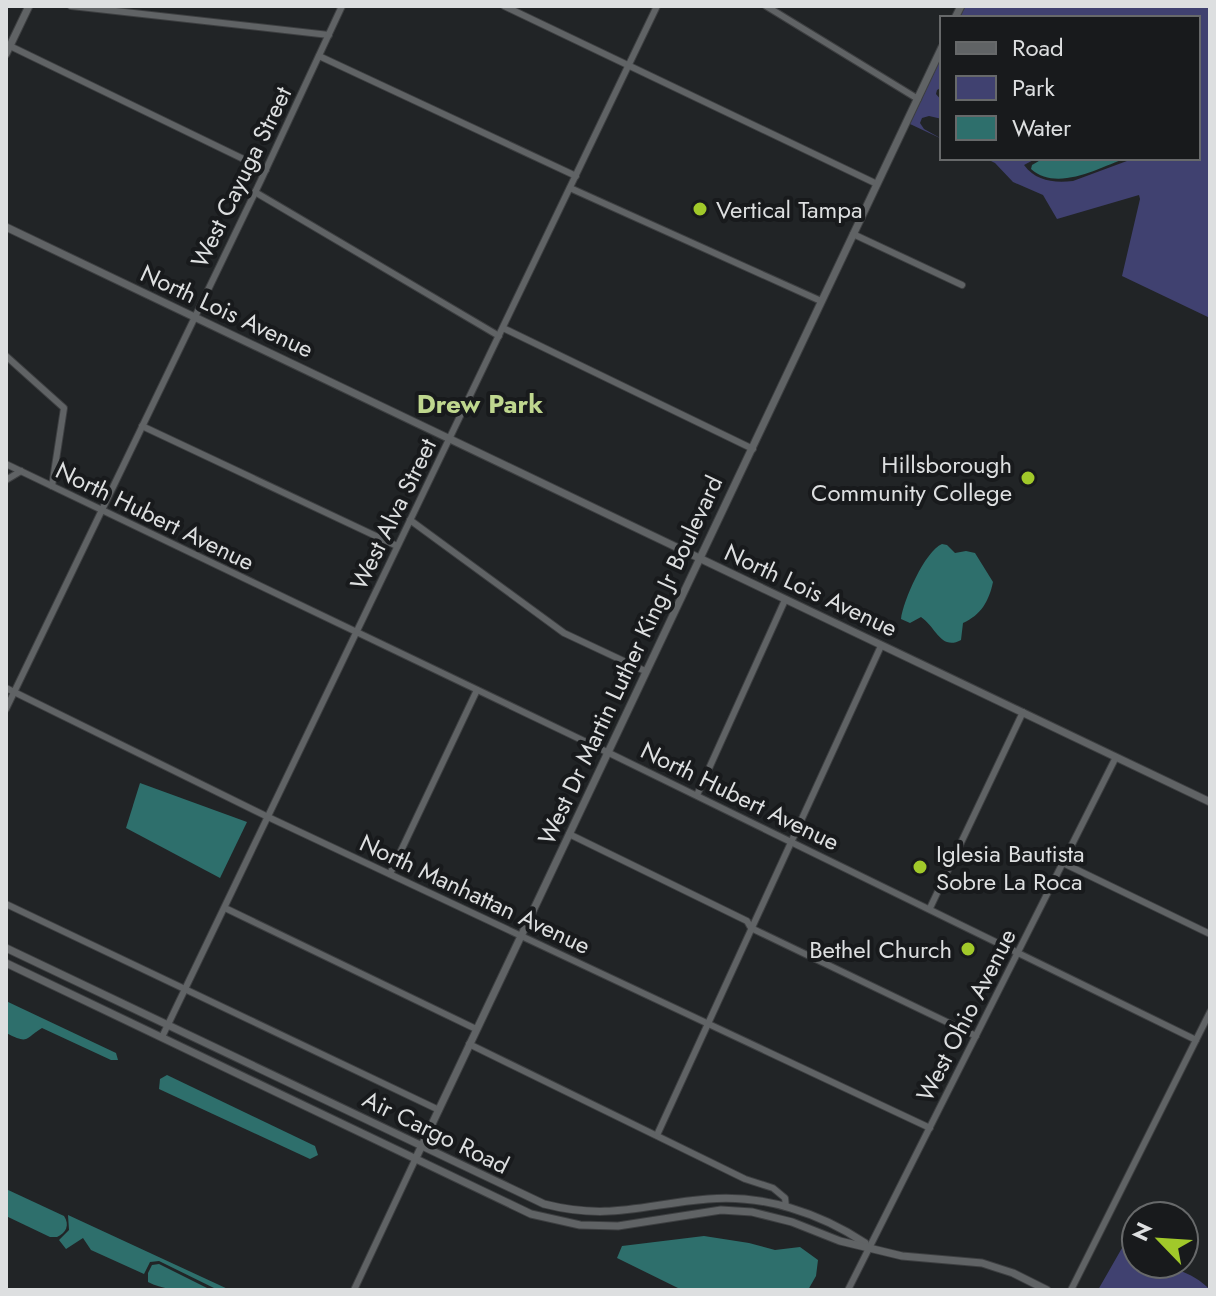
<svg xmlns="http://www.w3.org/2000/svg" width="1216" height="1296" font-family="Jost,sans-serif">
<rect width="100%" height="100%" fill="#212426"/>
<g fill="#404170">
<path d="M965 6H1210V318L1122 276 1140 199 1139 195 1057 219 1043 195 1013 182 995 163 985 158H1037L1024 165C1036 181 1053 183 1073 181L1135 158H1198V18H960Z"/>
<path d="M942 56V87L937 90 936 94 942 101V119L929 116 922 118 920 123 924 129 942 139 910 124Z"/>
<path d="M1122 1248 1136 1254V1264C1162 1264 1192 1270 1210 1290H1098Z"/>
</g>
<g fill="#2e6f6c">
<path d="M1044 158H1126C1099 168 1057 192 1031 169L1032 165Z"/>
<path d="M942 544 947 545 955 553 966 551 975 553 993 582C989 601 981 615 963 623L961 640C941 651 936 627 921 617L910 623 901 619C903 601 925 551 942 544Z"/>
<path d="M140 783 247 822 220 878 126 828Z"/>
<path d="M6 1001 116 1053 118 1060H111L42 1028C23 1040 29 1044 6 1033Z"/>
<path d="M167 1075 315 1146 318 1155 310 1159 159 1089 160 1079Z"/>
<path d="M6 1189 64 1216C70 1225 66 1233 57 1237H50L6 1216Z"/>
<path d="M68 1215 230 1290H218L159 1261 150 1262 144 1274 91 1250 83 1238 66 1249 59 1240 69 1230Z"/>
<path d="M704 1236 749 1243 775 1250 800 1247 818 1260 816 1276 808 1290H682L617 1258 622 1246Z"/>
<path d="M159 1264 211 1290C188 1290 168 1292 148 1282V1273L152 1265Z"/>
</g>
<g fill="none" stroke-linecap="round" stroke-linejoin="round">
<g stroke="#3d3f41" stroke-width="8">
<g id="minor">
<path d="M71 6 329 35"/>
<path d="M504 6 877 184"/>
<path d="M766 6 918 99"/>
<path d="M10 46 266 170"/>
<path d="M319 56 576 176"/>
<path d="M570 188 821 301"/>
<path d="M255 192 499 336"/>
<path d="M853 234 962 285"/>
<path d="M503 328 753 449"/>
<path d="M6 356 64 408 52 486"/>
<path d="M142 426 397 546"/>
<path d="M6 464 607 752 1196 1040"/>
<path d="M6 480 21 471"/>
<path d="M410 520 564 633 645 671"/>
<path d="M6 688 268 817 930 1128"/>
<path d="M6 709 261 180 342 6"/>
<path d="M697 795 785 600"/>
<path d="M569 834 747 921 751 928 976 1036"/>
<path d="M1063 863 1210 934"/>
<path d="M390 874 477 690"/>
<path d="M6 904 439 1110"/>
<path d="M225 908 476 1029"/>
<path d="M930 908 1023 712"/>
<path d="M162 1037 657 6"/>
<path d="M469 1044 745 1179 773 1188 785 1198 786 1207"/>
<path d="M657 1135 881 646"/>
<path d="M354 1290 415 1160"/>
<path d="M848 1290 1116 757"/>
<path d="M1071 1290 1210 1012"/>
</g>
</g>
<g stroke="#3d3f41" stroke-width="9">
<g id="tertiary">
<path d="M955 18 961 6"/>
<path d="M6 54 29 6"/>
<path d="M6 227 1210 802"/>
<path d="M6 948 544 1204C610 1221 645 1204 708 1199 763 1194 820 1213 865 1243"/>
<path d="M6 963 531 1214 580 1225 618 1226 721 1210 752 1212 792 1222 840 1241 902 1256 982 1263 1013 1273 1047 1290"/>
<path d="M415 1160 942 47"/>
</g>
</g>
<use href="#minor" stroke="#606365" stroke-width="6"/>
<use href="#tertiary" stroke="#606365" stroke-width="7"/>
</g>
<g fill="#a1c92a" stroke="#181a1c" stroke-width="3">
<circle cx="700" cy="209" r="8"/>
<circle cx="1028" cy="478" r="8"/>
<circle cx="920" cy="867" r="8"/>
<circle cx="968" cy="949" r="8"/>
</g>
<g text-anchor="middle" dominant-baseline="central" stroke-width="8" stroke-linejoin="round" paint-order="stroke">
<g font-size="24" fill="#dddfe0" stroke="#181a1c">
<text transform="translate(241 177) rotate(-64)">West Cayuga Street</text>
<text transform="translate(227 311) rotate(25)">North Lois Avenue</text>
<text transform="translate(393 514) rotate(-64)">West Alva Street</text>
<text transform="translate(155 516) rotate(26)">North Hubert Avenue</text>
<text transform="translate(811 590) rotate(25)">North Lois Avenue</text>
<text transform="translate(630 660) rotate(-65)">West Dr Martin Luther King Jr Boulevard</text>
<text transform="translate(740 796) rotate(26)">North Hubert Avenue</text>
<text transform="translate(475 894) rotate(25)">North Manhattan Avenue</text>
<text transform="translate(966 1015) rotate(-63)">West Ohio Avenue</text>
<text transform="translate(436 1132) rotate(26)">Air Cargo Road</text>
</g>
<g font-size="24" fill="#dddfe0" stroke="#181a1c" text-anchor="start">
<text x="716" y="209">Vertical Tampa</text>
<text x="1012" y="464" text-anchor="end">Hillsborough<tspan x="1012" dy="28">Community College</tspan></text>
<text x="936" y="853">Iglesia Bautista<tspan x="936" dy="28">Sobre La Roca</tspan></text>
<text x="952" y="949" text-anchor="end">Bethel Church</text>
</g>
<g font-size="26" font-weight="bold" fill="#bfd78e" stroke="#181a1c">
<text x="480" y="404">Drew Park</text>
</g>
</g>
<rect width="1216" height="1296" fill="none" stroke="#dddfe0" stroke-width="16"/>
<rect x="940" y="16" width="260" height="144" fill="#181a1c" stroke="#67696a" stroke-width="2"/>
<rect x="956" y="42" width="40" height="12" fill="#606365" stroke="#67696a" stroke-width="2"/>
<text x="1012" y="56" font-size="24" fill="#dddfe0">Road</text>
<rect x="956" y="76" width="40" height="24" fill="#404170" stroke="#67696a" stroke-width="2"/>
<text x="1012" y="96" font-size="24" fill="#dddfe0">Park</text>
<rect x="956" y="116" width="40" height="24" fill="#2e6f6c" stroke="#67696a" stroke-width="2"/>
<text x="1012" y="136" font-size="24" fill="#dddfe0">Water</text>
<g transform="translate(1160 1240) rotate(295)"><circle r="38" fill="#181a1c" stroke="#67696a" stroke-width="2"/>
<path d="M0-6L14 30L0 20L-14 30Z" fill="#a1c92a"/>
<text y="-12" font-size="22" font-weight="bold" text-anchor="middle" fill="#dddfe0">N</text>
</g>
</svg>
